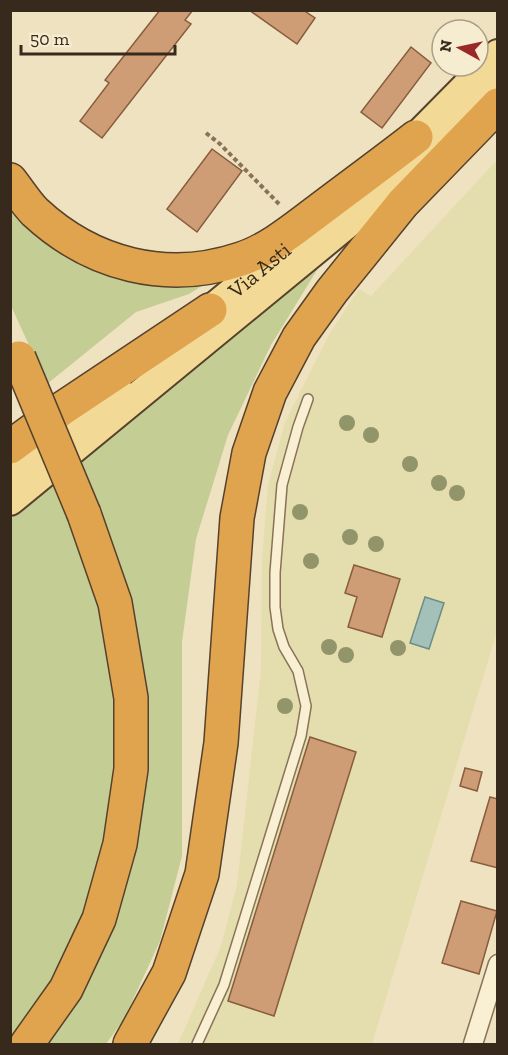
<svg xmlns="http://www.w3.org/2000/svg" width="508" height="1055" font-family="'Zilla Slab',serif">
<rect width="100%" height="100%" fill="#efe2c0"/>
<path fill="#e4ddad" d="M497 160V631L372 1044H178L221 946 237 885 261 669 262 560 268 485 285 422 330 333 359 289 371 296Z"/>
<g fill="#c4cd94">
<path d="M10 202 69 252 227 270 189 294 136 312 47 384 11 306Z"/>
<path d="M325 257 271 345 228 435 196 539 182 642V856L160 941 124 1019 106 1044H43L88 966 139 673 122 569 81 463Z"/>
<path d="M53 483 80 541 116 663 121 772 89 913 57 980 11 1043V519Z"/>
</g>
<path fill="#a3c1b9" stroke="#6a8e86" stroke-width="1.5" d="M425 597 444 603 429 649 410 643Z"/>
<g fill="#ce9c75" stroke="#875d3d" stroke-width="1.5">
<path d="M160 10H193L185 20 191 24 102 138 80 121 109 83 105 80Z"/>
<path d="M249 10H303L315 18 297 44Z"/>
<path d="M411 47 431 63 382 128 361 112Z"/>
<path d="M212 149 242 171 197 232 167 209Z"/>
<path d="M354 565 400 579 382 637 348 627 357 597 345 593Z"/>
<path d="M310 737 356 752 274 1016 228 1001Z"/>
<path d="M465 768 482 772 477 791 460 786Z"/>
<path d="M490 797 498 799V868L471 861Z"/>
<path d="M461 901 497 911 479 974 442 963Z"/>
</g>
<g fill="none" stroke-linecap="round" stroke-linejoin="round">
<g stroke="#887358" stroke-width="12">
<path id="lane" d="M197 1044 224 985 301 736 306 706 298 671 284 647 278 629 275 607V573L282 485 298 427 308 399"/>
</g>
<g stroke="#887358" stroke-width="21">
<path id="street" d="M473 1044 498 964"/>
</g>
<g stroke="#55412c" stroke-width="32">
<g id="primary">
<path d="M399 152 416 137 498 54"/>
<path id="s1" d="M192 325 288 246"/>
<path d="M10 475 117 387"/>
<path d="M10 501 363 211 429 154 498 85"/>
</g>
</g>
<g stroke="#55412c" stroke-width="36">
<g id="highway">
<path d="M10 180C18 190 26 203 35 212 92 265 167 284 241 259 269 250 295 228 318 211 351 186 384 162 416 137"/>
<path d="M10 447 63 408 210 310"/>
<path d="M27 1044 66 989 99 919 120 844 131 769V698L115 603 84 514"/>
<path d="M130 1044 169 973 202 874 221 743 237 518 249 453 270 392 299 337 332 291 403 203 498 105"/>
</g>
</g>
<path stroke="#887358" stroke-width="4" stroke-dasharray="4.5 3" stroke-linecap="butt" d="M206 133 220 144 281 206"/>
<use href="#lane" stroke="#f9efd3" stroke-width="9"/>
<use href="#street" stroke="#f9efd3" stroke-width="18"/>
<use href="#primary" stroke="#f3d996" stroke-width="28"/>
<use href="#highway" stroke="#e0a44e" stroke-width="33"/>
<g stroke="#55412c" stroke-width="36" stroke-linecap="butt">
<path id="highway-bridge" d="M19 358 84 514"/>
</g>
<use href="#highway-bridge" stroke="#e0a44e" stroke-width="33"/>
</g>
<g fill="#92946a">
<circle cx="347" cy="423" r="8"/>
<circle cx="371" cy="435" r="8"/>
<circle cx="410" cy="464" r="8"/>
<circle cx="439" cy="483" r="8"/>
<circle cx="457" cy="493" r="8"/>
<circle cx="300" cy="512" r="8"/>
<circle cx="350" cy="537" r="8"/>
<circle cx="376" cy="544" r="8"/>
<circle cx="311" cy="561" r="8"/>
<circle cx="329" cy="647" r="8"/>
<circle cx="398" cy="648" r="8"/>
<circle cx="346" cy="655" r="8"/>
<circle cx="285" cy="706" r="8"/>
</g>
<g text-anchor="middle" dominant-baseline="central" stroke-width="5" stroke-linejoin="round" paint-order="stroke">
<g font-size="22" fill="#372a1c" stroke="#f6ecd0">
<text stroke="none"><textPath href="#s1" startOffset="87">Via Asti</textPath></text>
</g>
</g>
<rect width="508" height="1055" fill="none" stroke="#372a1c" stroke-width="24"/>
<g transform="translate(460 48) rotate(278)"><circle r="28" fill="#f6ecd0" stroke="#aa9e88" stroke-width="1.5"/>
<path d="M0-4.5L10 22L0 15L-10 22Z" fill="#982927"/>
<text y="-9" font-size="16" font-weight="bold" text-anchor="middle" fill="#372a1c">N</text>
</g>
<path d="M21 45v9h154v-9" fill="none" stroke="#372a1c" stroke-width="3"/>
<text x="30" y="45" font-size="18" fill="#372a1c" stroke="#f6ecd0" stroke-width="4.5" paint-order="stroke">50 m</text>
</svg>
